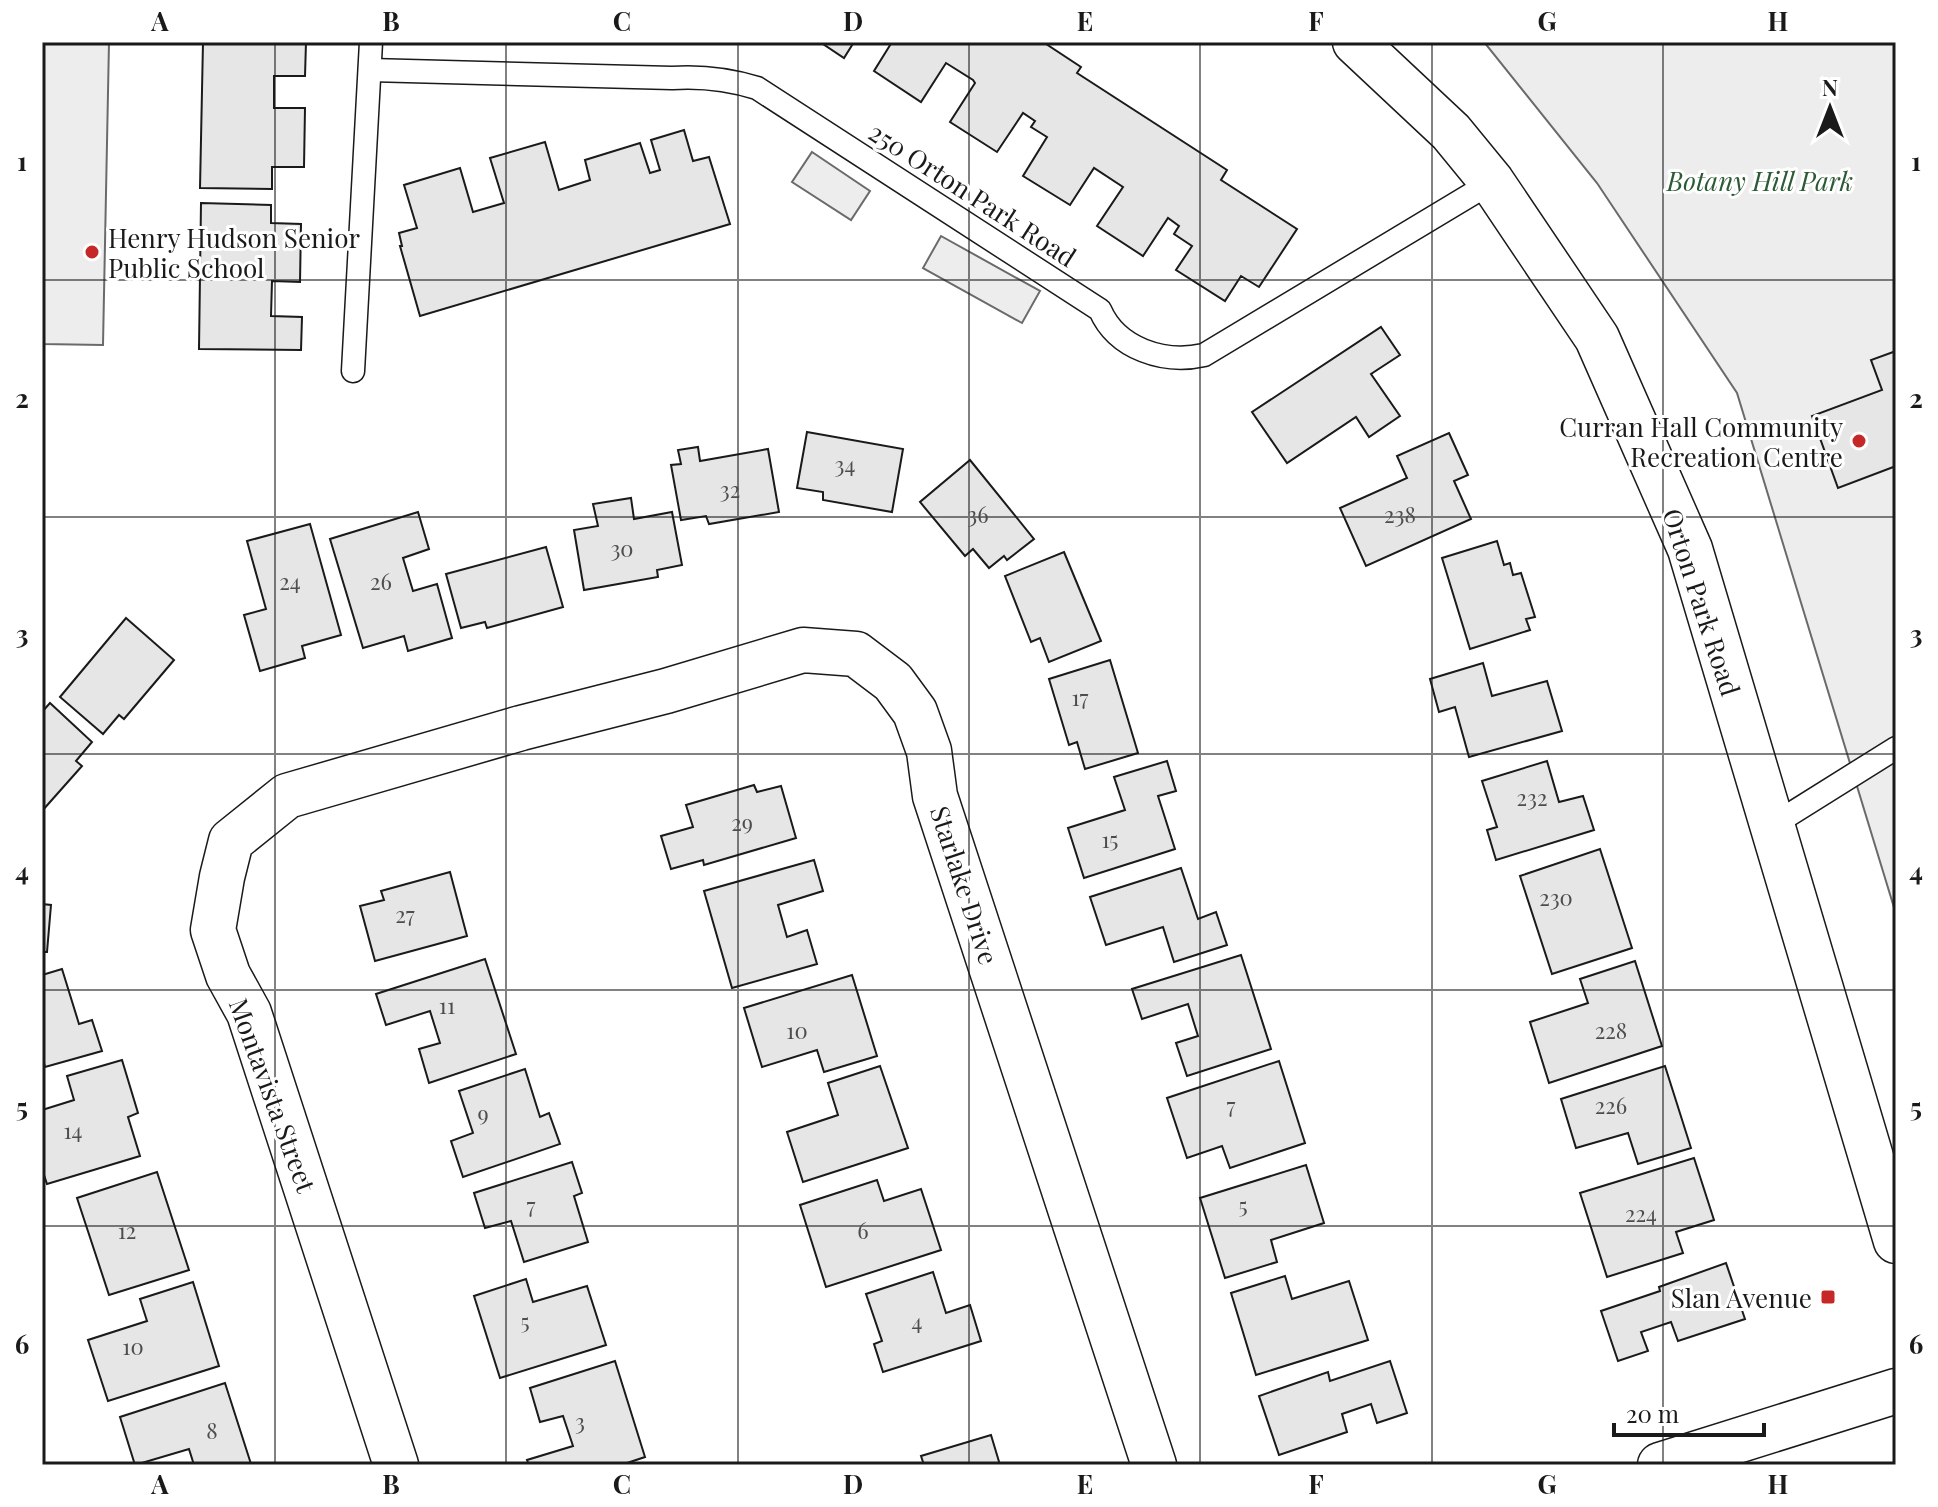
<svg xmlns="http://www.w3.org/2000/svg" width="1938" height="1507" font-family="'Playfair Display',serif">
<rect width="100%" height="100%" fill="#fff"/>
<g fill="#ededed" stroke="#6a6a6a" stroke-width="2">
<path d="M42 42H109L103 345 42 344Z"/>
<path d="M1484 42H1896V914L1737 393 1597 183Z"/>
<path d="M812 152 870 191 851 220 792 182Z"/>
<path d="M941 236 1040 291 1022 323 923 268Z"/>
</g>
<g fill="#e6e6e6" stroke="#1a1a1a" stroke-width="2">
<path d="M203 42H306L305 76H274V108H305L304 167H272V189L200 188Z"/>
<path d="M820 42H854L844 58Z"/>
<path d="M892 42H1043L1081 67 1077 73 1227 170 1221 180 1297 229 1259 287 1241 276 1225 301 1176 270 1192 246 1174 234 1179 226 1168 218 1143 256 1097 226 1123 187 1094 168 1070 205 1023 176 1047 137 1031 127 1035 121 1023 113 997 152 950 122 975 83 973 80 946 63 921 102 874 71Z"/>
<path d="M684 130 693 161 709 157 730 224 420 316 400 246H402L399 233 417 228 404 185 460 168 473 212 504 203 490 158 545 142 559 190 590 180 585 160 640 143 650 173 660 170 651 140Z"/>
<path d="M201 203 271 205V223L301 224 300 282 272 281 271 316 302 317 301 350 199 349Z"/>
<path d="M1381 327 1400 355 1371 374 1400 416 1369 437 1356 417 1287 463 1252 412Z"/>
<path d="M1896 351V466L1838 488 1812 416 1882 390 1871 360Z"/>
<path d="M807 432 903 449 892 512 823 500V492L797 488Z"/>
<path d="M1449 433 1468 475 1454 481 1471 519 1366 566 1340 508 1407 478 1397 456Z"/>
<path d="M698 447 700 461 768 449 779 512 709 524 706 516 681 520 671 465 681 464 678 450Z"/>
<path d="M970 460 1034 539 1007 560 1004 556 989 568 973 549 965 556 920 502Z"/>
<path d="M631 498 634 519 672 512 682 565 657 570 658 577 584 590 574 530 598 526 593 504Z"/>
<path d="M418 512 429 549 403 558 413 591 437 584 452 638 408 651 404 636 363 648 330 539Z"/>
<path d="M310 524 341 635 302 646 305 658 260 671 244 615 266 609 247 541Z"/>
<path d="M1497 541 1504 565 1510 563 1513 575 1521 573 1535 617 1526 619 1530 630 1470 649 1442 558Z"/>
<path d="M546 547 563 607 487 628 485 622 461 628 446 574Z"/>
<path d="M1064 552 1101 641 1049 662 1040 638 1031 642 1005 576Z"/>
<path d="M126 618 174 660 124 719 119 715 103 734 60 697Z"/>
<path d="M1110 660 1138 753 1085 769 1077 742 1069 745 1049 679Z"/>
<path d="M1483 663 1492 696 1547 681 1562 731 1469 757 1455 707 1439 712 1430 679Z"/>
<path d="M50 703 92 742 76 761 82 766 42 811V712Z"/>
<path d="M1167 761 1176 791 1158 796 1175 849 1084 878 1068 828 1125 810 1114 777Z"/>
<path d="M1547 761 1559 802 1583 796 1594 830 1496 860 1487 830 1497 827 1482 781Z"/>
<path d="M754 785 757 792 781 786 796 838 704 865 703 860 671 869 661 836 693 827 686 805Z"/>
<path d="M1600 849 1632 948 1552 974 1520 876Z"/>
<path d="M814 860 823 891 778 905 787 937 807 930 817 964 732 988 704 891Z"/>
<path d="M1181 868 1198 919 1216 912 1227 945 1174 962 1163 927 1106 945 1090 897Z"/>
<path d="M450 872 467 936 375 961 360 906 384 900 381 891Z"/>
<path d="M42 904 51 905 47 952H42Z"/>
<path d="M1241 955 1271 1049 1187 1076 1176 1043 1198 1036 1188 1004 1142 1019 1132 989Z"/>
<path d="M485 959 516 1054 429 1083 419 1049 440 1043 430 1011 386 1025 376 994Z"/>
<path d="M1635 961 1662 1046 1549 1083 1530 1022 1588 1003 1580 979Z"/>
<path d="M62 969 79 1024 92 1020 102 1051 45 1067 42 1055V975Z"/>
<path d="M852 975 877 1056 824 1072 817 1050 762 1067 744 1008Z"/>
<path d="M122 1060 138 1113 128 1117 140 1156 47 1184 42 1169V1110L74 1100 67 1076Z"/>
<path d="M1279 1061 1305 1143 1230 1168 1222 1146 1187 1158 1167 1098Z"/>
<path d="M880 1066 908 1148 803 1182 787 1132 838 1115 828 1083Z"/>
<path d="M1665 1066 1691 1148 1638 1164 1628 1133 1576 1148 1561 1099Z"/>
<path d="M525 1069 540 1117 549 1113 560 1144 463 1177 451 1141 473 1133 459 1091Z"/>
<path d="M1694 1158 1714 1220 1676 1232 1683 1253 1607 1277 1580 1193Z"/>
<path d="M572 1162 582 1193 574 1196 588 1242 524 1262 511 1221 485 1228 474 1193Z"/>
<path d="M1306 1165 1324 1223 1271 1240 1277 1262 1225 1278 1200 1198Z"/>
<path d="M157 1172 189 1270 109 1295 77 1198Z"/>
<path d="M877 1180 884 1201 921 1189 941 1250 826 1287 800 1205Z"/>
<path d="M1726 1263 1745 1319 1678 1341 1671 1322 1641 1332 1648 1351 1618 1361 1601 1311 1660 1291 1659 1287Z"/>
<path d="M933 1272 946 1313 970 1305 981 1341 883 1372 874 1344 882 1341 866 1294Z"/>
<path d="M1285 1276 1292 1299 1349 1281 1368 1340 1256 1375 1231 1293Z"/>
<path d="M526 1279 533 1302 587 1286 606 1345 500 1378 474 1296Z"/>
<path d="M193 1282 219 1366 108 1401 88 1340 147 1321 140 1299Z"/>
<path d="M615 1361 645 1457 621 1465H529L527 1460 573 1446 563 1416 540 1422 530 1388Z"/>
<path d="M1390 1361 1407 1413 1377 1423 1371 1404 1342 1414 1347 1432 1279 1455 1259 1396 1328 1372 1330 1381Z"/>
<path d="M225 1383 251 1464 194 1465 189 1449 135 1465 120 1417Z"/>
<path d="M991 1435 1000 1465H924L921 1456Z"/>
</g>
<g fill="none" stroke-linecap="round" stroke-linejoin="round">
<g stroke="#1a1a1a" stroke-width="25">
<g id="lane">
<path d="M370 70 672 78C702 76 728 79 757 88L1100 310C1117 349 1164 364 1204 355L1492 182"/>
<path d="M353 371 371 42"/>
<path d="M1773 825 1896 748"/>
</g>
</g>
<g stroke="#1a1a1a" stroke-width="47">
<path id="street" d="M396 1465 249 1013 228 975 213 930 222 877 231 841 287 796 521 728 666 691 803 650 856 654 893 682 915 712 929 751 935 796 1154 1465"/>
</g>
<g stroke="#1a1a1a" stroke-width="47">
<g id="secondary">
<path d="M1355 42 1451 132 1492 182 1597 338 1690 549 1896 1241"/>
<path d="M1660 1465 1896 1391"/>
</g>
</g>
<use href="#lane" stroke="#fff" stroke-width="22"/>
<use href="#street" stroke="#fff" stroke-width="44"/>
<use href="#secondary" stroke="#fff" stroke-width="44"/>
</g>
<path fill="none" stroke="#1a1a1a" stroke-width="2" stroke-opacity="0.55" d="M275 42V1465M506 42V1465M738 42V1465M969 42V1465M1200 42V1465M1432 42V1465M1663 42V1465M42 280H1896M42 517H1896M42 754H1896M42 990H1896M42 1226H1896"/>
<g fill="#c62828" stroke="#fff" stroke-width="3">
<circle cx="92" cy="252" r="8"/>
<circle cx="1859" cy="441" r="8"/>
<rect x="1820" y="1289" width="16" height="16" rx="4"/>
</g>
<g text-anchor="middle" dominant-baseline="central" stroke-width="6" stroke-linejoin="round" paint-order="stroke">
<g font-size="22" fill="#4d4d4d">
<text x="845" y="464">34</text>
<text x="730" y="489">32</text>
<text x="978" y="514">36</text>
<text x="1400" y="514">238</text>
<text x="622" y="548">30</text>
<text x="290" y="581">24</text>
<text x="381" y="581">26</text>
<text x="1080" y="697">17</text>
<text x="1532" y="797">232</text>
<text x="742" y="822">29</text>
<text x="1110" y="839">15</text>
<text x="1556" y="897">230</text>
<text x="405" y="914">27</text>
<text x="447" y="1005">11</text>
<text x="797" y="1030">10</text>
<text x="1611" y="1030">228</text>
<text x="1231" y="1105">7</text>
<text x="1611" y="1105">226</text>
<text x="483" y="1113">9</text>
<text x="73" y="1130">14</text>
<text x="531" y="1205">7</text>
<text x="1243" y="1205">5</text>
<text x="1641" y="1213">224</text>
<text x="127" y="1230">12</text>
<text x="863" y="1230">6</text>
<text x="525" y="1321">5</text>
<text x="917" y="1321">4</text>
<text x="133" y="1346">10</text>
<text x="580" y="1421">3</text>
<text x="212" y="1430">8</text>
</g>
<g font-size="26" font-style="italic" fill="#2b5a34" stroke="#fff">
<text x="1760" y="180">Botany Hill Park</text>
</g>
<g font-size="26" fill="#1a1a1a" stroke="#fff">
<text transform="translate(973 194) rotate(33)">250 Orton Park Road</text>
<text transform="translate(1702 602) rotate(72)">Orton Park Road</text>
<text transform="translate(965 885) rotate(72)">Starlake Drive</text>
<text transform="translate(273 1095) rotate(70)">Montavista Street</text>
</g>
<g font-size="26" fill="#1a1a1a" stroke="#fff" text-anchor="end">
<text x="108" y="237" text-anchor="start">Henry Hudson Senior<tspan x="108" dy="30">Public School</tspan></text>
<text x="1843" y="426">Curran Hall Community<tspan x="1843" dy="30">Recreation Centre</tspan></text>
<text x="1812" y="1297">Slan Avenue</text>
</g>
</g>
<rect width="1938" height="1507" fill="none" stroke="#ffffff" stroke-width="88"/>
<g transform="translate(1830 108)" stroke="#ffffff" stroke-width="6" paint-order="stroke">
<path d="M0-6L14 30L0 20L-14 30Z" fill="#1a1a1a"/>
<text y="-12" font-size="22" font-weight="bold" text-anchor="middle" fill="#1a1a1a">N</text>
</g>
<path d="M1614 1423v12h150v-12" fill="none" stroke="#1a1a1a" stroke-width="4"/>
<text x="1626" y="1423" font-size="24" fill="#1a1a1a" stroke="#ffffff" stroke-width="6" paint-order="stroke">20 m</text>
<rect x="44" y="44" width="1850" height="1419" fill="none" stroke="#1a1a1a" stroke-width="3"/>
<g font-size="26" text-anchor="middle" font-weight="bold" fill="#1a1a1a">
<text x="160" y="31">A</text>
<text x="391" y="31">B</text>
<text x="622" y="31">C</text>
<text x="853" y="31">D</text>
<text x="1085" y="31">E</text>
<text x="1316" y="31">F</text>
<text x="1547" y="31">G</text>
<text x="1778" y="31">H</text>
<text x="22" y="171">1</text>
<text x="1916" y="171">1</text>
<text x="22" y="408">2</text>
<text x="1916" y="408">2</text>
<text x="22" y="644">3</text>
<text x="1916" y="644">3</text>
<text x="22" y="881">4</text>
<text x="1916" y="881">4</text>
<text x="22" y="1117">5</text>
<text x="1916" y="1117">5</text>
<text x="22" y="1354">6</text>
<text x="1916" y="1354">6</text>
<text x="160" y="1494">A</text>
<text x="391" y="1494">B</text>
<text x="622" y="1494">C</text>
<text x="853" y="1494">D</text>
<text x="1085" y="1494">E</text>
<text x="1316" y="1494">F</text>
<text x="1547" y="1494">G</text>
<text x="1778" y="1494">H</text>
</g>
</svg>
